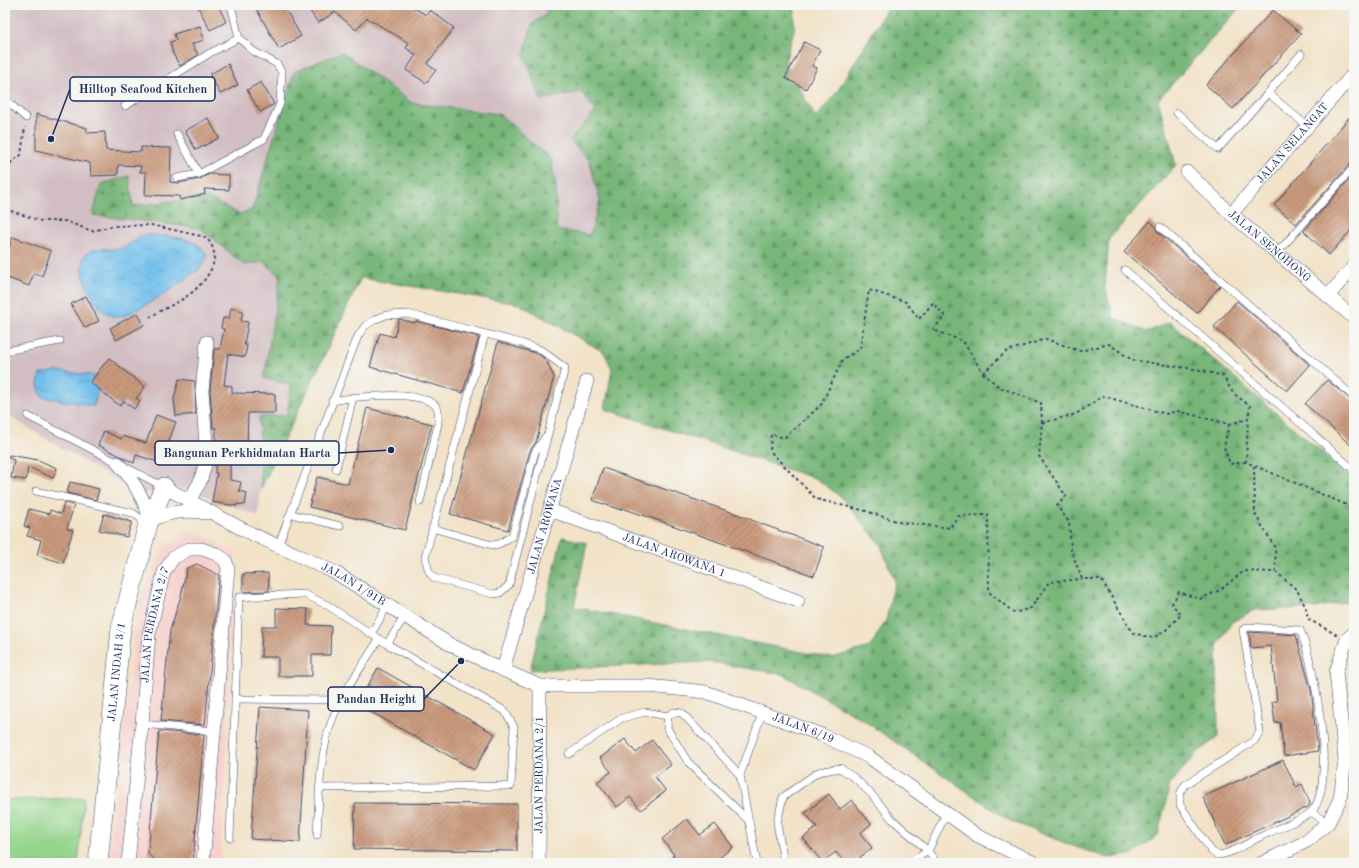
<svg xmlns="http://www.w3.org/2000/svg" width="1359" height="868" font-family="'Old Standard TT',serif">
<defs>
<pattern id="forest-firs" width="22" height="20" patternUnits="userSpaceOnUse"><rect width="22" height="20" fill="#77b678"/><path d="M5 1l3.5 6h-7zM16 11l3.5 6h-7z" fill="#619466"/></pattern>
<pattern id="water-ripples" width="26" height="14" patternUnits="userSpaceOnUse"><rect width="26" height="14" fill="#71bfeb"/><path d="M2 4q2-2 4 0t4 0M15 11q2-2 4 0t4 0" fill="none" stroke="#5c9cc2"/></pattern>
<pattern id="building-hatch" width="6" height="6" patternUnits="userSpaceOnUse"><rect width="6" height="6" fill="#ca9a7d"/><path d="M-1 1l2-2M0 6l6-6M5 7l2-2" fill="none" stroke="#a37e6a"/></pattern>
</defs>
<rect width="100%" height="100%" fill="#f6f6f2"/>
<filter id="ink" filterUnits="userSpaceOnUse"><feTurbulence type="fractalNoise" baseFrequency=".025" numOctaves="2"/><feDisplacementMap in="SourceGraphic" scale="8" xChannelSelector="R" yChannelSelector="G"/><feConvolveMatrix kernelMatrix="1 2 1 2 8 2 1 2 1" color-interpolation-filters="sRGB"/></filter>
<filter id="wash" filterUnits="userSpaceOnUse"><feTurbulence type="fractalNoise" baseFrequency=".012" numOctaves="4" result="noise"/><feDisplacementMap in="SourceGraphic" scale="16" xChannelSelector="R" yChannelSelector="G"/><feGaussianBlur stdDeviation="0.9" result="paint"/><feColorMatrix in="noise" values="0 0 0 0 0 0 0 0 0 0 0 0 0 0 0 0 0 1.4 0 .05"/><feComposite in="paint" operator="in"/></filter>
<g filter="url(#wash)">
<rect width="100%" height="100%" fill="#f2e2c7"/>
<path fill="#f7d0cb" d="M193 530 235 552 221 863H108L139 599 165 546Z"/>
<path fill="#d2bec2" d="M5 5H540L549 13 541 100 581 92 596 111 570 140 590 162 600 201 590 235 557 230 556 187 499 114 412 103 342 52 294 72 252 210 239 214 206 197 133 206 101 184 94 215 200 228 244 265 264 262 280 277 264 378 291 385 288 415 259 417 261 489 258 516 191 490 163 486 142 496 5 414Z"/>
<path fill="url(#forest-firs)" stroke="#49726b" d="M540 5H795L794 30 785 63 816 118 837 92 889 5H1242L1158 100 1176 165 1109 239 1105 287 1114 318 1147 332 1170 322 1354 480V600L1314 608 1254 610 1232 622 1217 646 1218 737 1198 752 1170 784 1158 835 1133 854 1109 858 1078 848 1010 821 863 720 782 674 709 662 530 670 562 537 587 543 574 607 832 658 870 647 886 620 895 581 880 544 842 498 817 479 605 409 612 369 604 352 519 304 361 278 261 489 259 417 287 415 291 385 264 378 280 277 264 262 244 265 200 228 93 215 101 184 129 176 133 206 206 197 239 214 252 210 294 72 342 52 412 103 499 114 551 159 556 187 557 230 590 235 600 201 590 162 570 140 596 111 581 92 541 100 524 54 532 24 548 13Z"/>
<path fill="#94d58d" stroke="#588276" d="M84 798 78 863H5V800Z"/>
<g fill="url(#water-ripples)" stroke="#4677a4">
<path d="M147 235C167 236 197 236 207 255 206 260 204 264 200 268 188 279 131 318 116 317 97 317 72 266 87 253 95 246 108 250 117 249 128 248 136 238 147 235Z"/>
<path d="M57 371 97 376 99 385 94 406 42 397 38 385 40 374Z"/>
</g>
<g id="blocks">
<g fill="url(#building-hatch)">
<path d="M197 5H218L226 22 210 30Z"/>
<path d="M254 5H283L301 36 279 49Z"/>
<path d="M306 5H409L426 15 430 10 454 28 427 64 436 70 426 83 406 70 416 55 406 48 409 43 367 18 356 30 335 12 318 23Z"/>
<path d="M1273 10 1301 34 1233 109 1206 85Z"/>
<path d="M200 26 204 40 192 44 198 55 180 66 173 54 170 42 176 40 174 34Z"/>
<path d="M804 42 820 50 812 66 817 68 806 89 785 78Z"/>
<path d="M228 64 238 85 220 94 210 74Z"/>
<path d="M261 82 274 104 260 112 247 90Z"/>
<path d="M1354 112V162L1350 164 1296 224 1274 205Z"/>
<path d="M36 114 87 128V133L105 132 106 150 141 152V147L171 148 170 182 178 183 200 179 209 174 229 175V190L204 189 205 194 180 200 179 196 145 195 146 172H140L141 166 118 165V175L91 176 90 163 36 150Z"/>
<path d="M208 118 219 138 196 150 185 131Z"/>
<path d="M1354 174V227L1329 255 1304 231Z"/>
<path d="M1150 221 1155 226 1157 231 1220 286 1197 313 1124 252Z"/>
<path d="M13 237 51 251 42 276 34 273 29 286 5 277 8 263 5 262V258Z"/>
<path d="M86 296 99 321 85 328 71 304Z"/>
<path d="M1237 301 1310 365 1287 391 1214 327Z"/>
<path d="M231 308 243 311 241 321 248 322 244 345H247L245 357 228 354 224 385 232 386V393L275 394V413H248L247 448H242V459H230V480L241 482 239 491 247 493 245 505 237 504V506L212 502 217 473H215L216 428H213L210 391 214 349H220L224 329 221 328 223 318 229 319Z"/>
<path d="M138 313 144 325 116 340 110 328Z"/>
<path d="M399 319 415 323 416 321 479 337 463 393 370 367 380 333 394 337Z"/>
<path d="M498 342 539 354 546 360 554 377 536 442 530 451 508 530 450 514Z"/>
<path d="M109 358 145 387 136 398 140 401 134 409 124 401 120 406 90 382Z"/>
<path d="M179 379 195 381 196 414 176 416 174 399Z"/>
<path d="M1327 380 1354 402V448L1305 404Z"/>
<path d="M367 408 432 424 405 530 309 507 317 477 348 484Z"/>
<path d="M156 415 176 422 161 463 136 455 134 463 98 445 104 431 121 439 122 436 146 443Z"/>
<path d="M9 455 38 460 57 468 53 478 28 467 26 480 11 478 14 460 8 458Z"/>
<path d="M603 468 751 519V520L824 547 814 576 663 522 622 508 621 510 592 500Z"/>
<path d="M70 482 99 489 96 500 67 493Z"/>
<path d="M64 503 74 505 67 529 73 530 63 563 37 555 41 540 27 536 30 528 24 526 29 509 49 514 50 510 61 514Z"/>
<path d="M104 514 132 522 127 537 99 530Z"/>
<path d="M197 564 219 575 205 725 161 721 170 630 181 596 187 568Z"/>
<path d="M268 573 269 591 243 592V574Z"/>
<path d="M276 608 308 609 307 625 331 626 330 655H312V676H278V657H261L262 626H276Z"/>
<path d="M1249 632 1296 635 1311 690 1318 751 1284 756 1280 722 1275 723 1272 702 1277 701 1271 646 1251 648Z"/>
<path d="M378 668 495 734 474 770 357 704Z"/>
<path d="M260 707 308 710 300 842 251 839Z"/>
<path d="M159 731 204 735 193 863 156 861 148 854Z"/>
<path d="M625 739 636 753 652 740 671 765 655 777 666 791 641 810 630 797 617 807 597 782 611 772 600 758Z"/>
<path d="M1283 760 1296 787 1302 784 1310 803 1308 807 1225 845 1203 797Z"/>
<path d="M829 794 840 809 852 800 871 824 860 833 872 848 853 863H845L836 852 822 862 803 838 817 827 805 813Z"/>
<path d="M355 803 517 804V851L354 849Z"/>
<path d="M687 819 700 835 715 824 733 847 718 859 722 863H664L674 855 662 839Z"/>
</g>
</g>
</g>
<g filter="url(#ink)">
<use href="#blocks" fill-opacity="0" stroke="#3b4a6e" stroke-width="1"/>
<g fill="none" stroke-linecap="round" stroke-linejoin="round">
<g stroke="#3b4a6e" stroke-width="8">
<g id="lane">
<path d="M1268 93 1301 54"/>
<path d="M5 99 26 118"/>
<path d="M125 106 210 53 239 38"/>
<path d="M1177 113 1218 149 1268 93 1307 126"/>
<path d="M177 134 199 174"/>
<path d="M177 178 199 174 264 139 280 104 282 73 277 64 253 51 239 38 231 5"/>
<path d="M1160 227 1354 397"/>
<path d="M1277 253 1354 167"/>
<path d="M1125 270 1354 470"/>
<path d="M5 351 60 341"/>
<path d="M332 401C353 397 420 389 436 406 440 411 438 418 438 424L420 502"/>
<path d="M28 416 164 487"/>
<path d="M336 469 353 397"/>
<path d="M36 491 133 513 148 524"/>
<path d="M291 514 340 526"/>
<path d="M432 528 492 545 499 544 512 536 535 452 546 436"/>
<path d="M278 546 358 336 365 326 376 319 386 315 408 314 521 343 541 350 565 368 509 585 500 593 493 594 434 578 429 572 425 557 485 334"/>
<path d="M1248 627 1300 630C1314 661 1338 786 1311 812 1306 818 1271 831 1262 836 1249 842 1232 854 1218 855L1212 852 1180 805V794L1185 785 1254 741 1260 732 1243 630Z"/>
<path d="M371 634 388 605"/>
<path d="M387 644 405 616"/>
<path d="M235 699 342 700"/>
<path d="M668 716 667 728 688 762 749 821"/>
<path d="M142 724 214 731"/>
<path d="M569 754 622 718 645 712 668 716 674 712 682 713 740 775"/>
<path d="M1311 812 1328 823"/>
<path d="M317 835C319 799 319 761 330 726 340 695 362 667 379 639"/>
<path d="M230 838 239 597 304 594 327 605 387 644 505 711 514 727 511 786 319 788"/>
<path d="M757 863 740 775 762 714"/>
<path d="M784 863 777 823 783 797 818 772 840 768 856 779 872 795 892 819 928 851 909 863"/>
<path d="M936 863 928 851 946 814"/>
</g>
</g>
<g stroke="#3b4a6e" stroke-width="14">
<g id="street">
<path id="s1" d="M1187 172 1231 214 1354 318"/>
<path id="s2" d="M1231 214 1354 73"/>
<path d="M1328 296 1354 266"/>
<path d="M118 463C133 480 144 497 150 520 171 512 184 509 207 513"/>
<path id="s3" d="M164 487 244 530 336 573 451 645 503 670 540 686H648L706 692 822 735 869 757 978 836 1035 863"/>
<path d="M190 499 200 482 207 458 202 391 207 342"/>
<path id="s4" d="M550 510 798 601"/>
<path id="s5" d="M503 670 587 381"/>
<path id="s6" d="M128 863 142 724 149 634 164 572 173 558 189 549H202L216 554 225 560 228 568 203 863"/>
<path id="s7" d="M539 863 540 686"/>
<path d="M1262 863 1307 841 1328 823 1340 799 1345 760 1336 672 1347 639 1354 633"/>
</g>
</g>
<g stroke="#3b4a6e" stroke-width="20">
<g id="secondary">
<path id="s8" d="M98 863 121 628 148 524 164 487"/>
</g>
</g>
<g stroke="#3b4a6e" stroke-width="2" stroke-dasharray="3 3" stroke-linecap="butt">
<path d="M5 167 21 155 25 127"/>
<path d="M5 209 41 221H65L92 231 114 226 151 225 205 237C226 256 207 281 190 294 178 303 163 309 150 317"/>
<path d="M983 373 1007 351 1046 339 1080 351 1109 344 1132 360 1201 370 1223 376 1233 393 1250 406 1248 419"/>
<path d="M1042 423 1041 403 999 387 983 373 963 341 933 330 945 316 933 303 919 319 906 302 869 290 860 349 843 359 821 405 784 438 771 434 770 451 816 499 866 511 899 522 950 528 958 516 988 515 989 592 1014 613 1031 608 1049 582 1082 579"/>
<path d="M1229 424 1224 447 1230 464 1246 462"/>
<path d="M1254 466 1255 514 1275 548 1276 572"/>
<path d="M1337 635 1308 619 1306 608 1297 590 1276 572 1244 571 1220 590 1200 599 1179 592 1172 604 1181 615 1166 630 1153 638 1133 633 1101 579H1082L1071 550 1069 522 1057 506 1066 496 1039 456 1042 423 1076 414 1103 396 1166 414 1177 411 1229 424 1248 419 1246 462 1354 508"/>
</g>
<use href="#lane" stroke="#fff" stroke-width="7"/>
<use href="#street" stroke="#fff" stroke-width="13"/>
<use href="#secondary" stroke="#fff" stroke-width="19"/>
</g>
</g>
<g text-anchor="middle" dominant-baseline="central" stroke-width="3" stroke-linejoin="round" paint-order="stroke">
<g font-size="11" fill="#1b2f5e" stroke="#f6f6f2">
<text stroke="none"><textPath href="#s2" startOffset="94">JALAN SELANGAT</textPath></text>
<text stroke="none"><textPath href="#s1" startOffset="111">JALAN SENOHONG</textPath></text>
<text stroke="none"><textPath href="#s5" startOffset="150">JALAN AROWANA</textPath></text>
<text stroke="none"><textPath href="#s4" startOffset="132">JALAN AROWANA 1</textPath></text>
<text stroke="none"><textPath href="#s3" startOffset="213">JALAN 1/91B</textPath></text>
<text stroke="none"><textPath href="#s6" startOffset="240">JALAN PERDANA 2/7</textPath></text>
<text stroke="none"><textPath href="#s8" startOffset="192">JALAN INDAH 3/1</textPath></text>
<text stroke="none"><textPath href="#s3" startOffset="696">JALAN 6/19</textPath></text>
<text stroke="none"><textPath href="#s7" startOffset="88">JALAN PERDANA 2/1</textPath></text>
</g>
</g>
<path fill="none" stroke="#1b2f5e" stroke-width="1.5" d="M51 139L70 89M391 450L339 453M461 661L424 699"/>
<g fill="#1b2f5e" stroke="#f6f6f2" stroke-width="1.5">
<circle cx="51" cy="139" r="4"/>
<circle cx="391" cy="450" r="4"/>
<circle cx="461" cy="661" r="4"/>
</g>
<g fill="#f6f6f2" stroke="#1b2f5e" stroke-width="1.5">
<rect x="70" y="77" width="145" height="24" rx="4"/>
<rect x="155" y="441" width="184" height="24" rx="4"/>
<rect x="328" y="687" width="96" height="24" rx="4"/>
</g>
<g font-size="12" text-anchor="middle" font-weight="bold" fill="#1b2f5e">
<text x="143" y="93">Hilltop Seafood Kitchen</text>
<text x="247" y="457">Bangunan Perkhidmatan Harta</text>
<text x="376" y="703">Pandan Height</text>
</g>
<rect width="1359" height="868" fill="none" stroke="#f6f6f2" stroke-width="20"/>
</svg>
